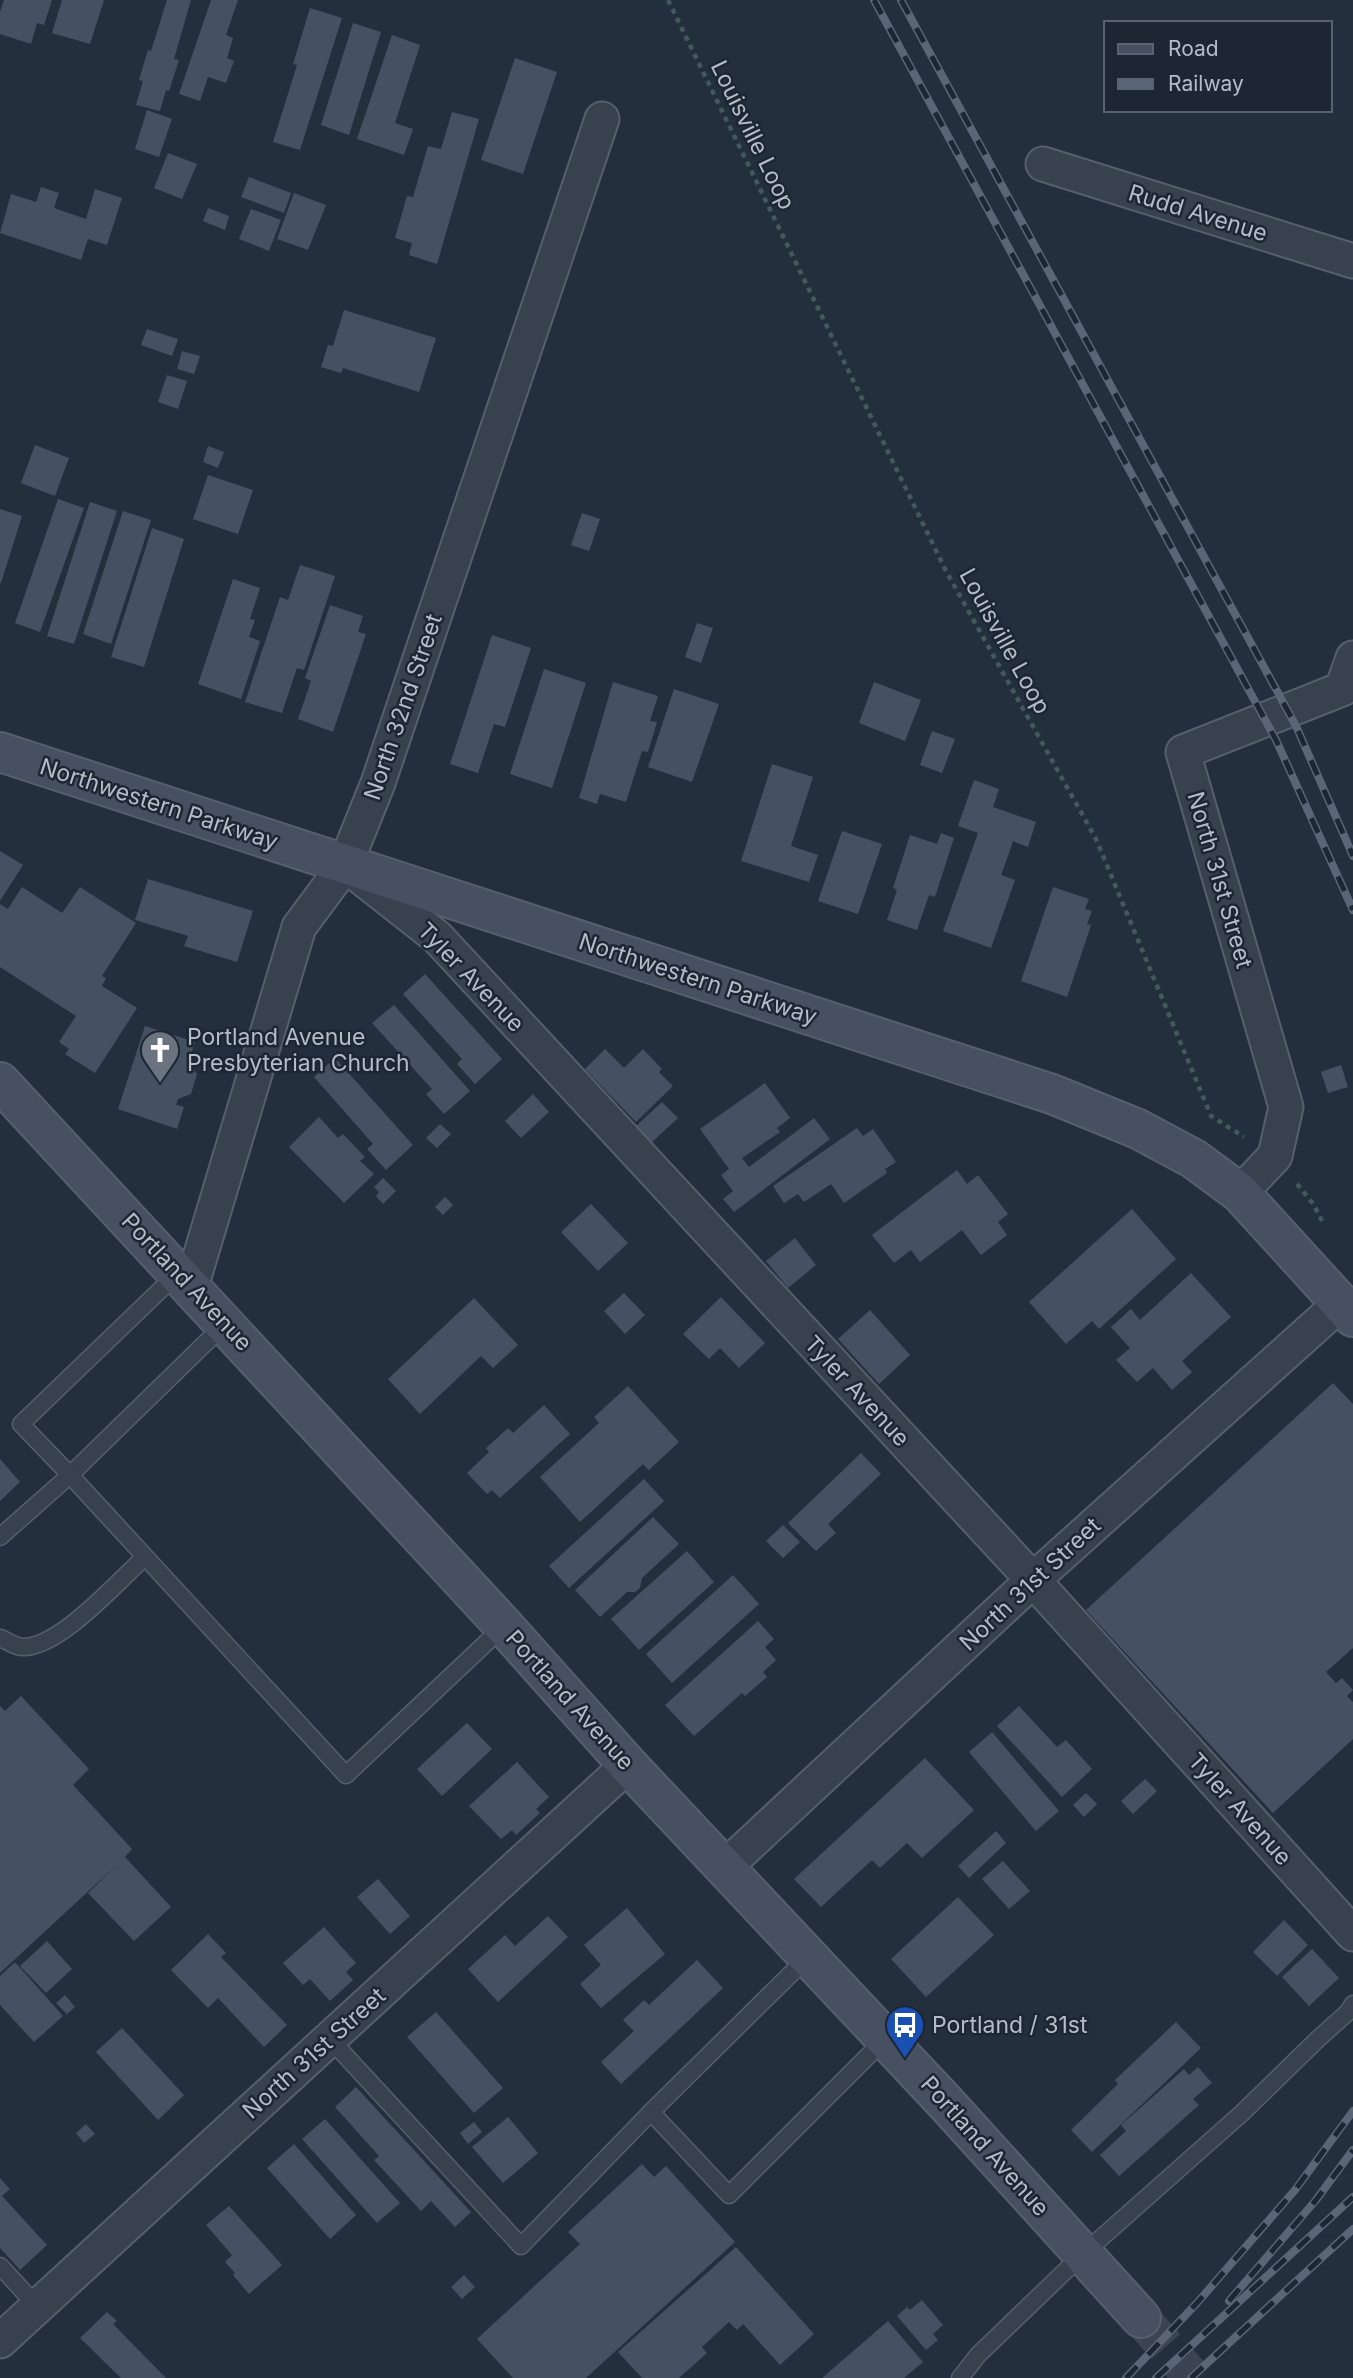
<svg xmlns="http://www.w3.org/2000/svg" width="1353" height="2378" font-family="Inter,sans-serif">
<rect width="100%" height="100%" fill="#242f3e"/>
<g fill="#455162">
<path d="M4 0H52L44 25 37 23 31 44 0 34V12Z"/>
<path d="M62 0H104L90 44 52 33Z"/>
<path d="M167 0H191L174 59 179 60 169 91 166 90 160 111 136 105 143 81 139 80 148 50 151 51Z"/>
<path d="M211 0H238L226 35 233 38 227 58 234 61 226 83 208 77 200 101 179 94Z"/>
<path d="M310 8 342 18 300 150 273 142 297 65 293 64Z"/>
<path d="M353 23 381 32 349 135 321 125Z"/>
<path d="M392 35 420 45 395 123 413 129 404 155 357 139Z"/>
<path d="M515 58 557 72 523 174 481 160Z"/>
<path d="M147 110 172 119 159 157 135 149Z"/>
<path d="M452 112 479 119 437 264 409 255 412 243 395 238 407 196 413 197 428 146 441 149Z"/>
<path d="M168 153 197 164 182 199 154 188Z"/>
<path d="M249 177 291 193 284 213 241 197Z"/>
<path d="M41 187 59 193 54 208 86 219 95 189 122 198 107 245 88 239 81 260 0 233 11 194 36 202Z"/>
<path d="M294 193 326 205 308 250 277 239Z"/>
<path d="M208 208 229 216 225 230 203 221Z"/>
<path d="M251 209 281 220 269 251 239 239Z"/>
<path d="M344 310 436 338 419 392 343 368 341 373 321 367 328 345 333 346Z"/>
<path d="M147 329 178 339 172 356 141 345Z"/>
<path d="M182 351 200 356 194 374 177 369Z"/>
<path d="M167 375 187 381 178 409 158 402Z"/>
<path d="M35 445 69 458 55 496 21 483Z"/>
<path d="M208 446 224 452 218 468 203 462Z"/>
<path d="M208 475 253 490 238 534 193 519Z"/>
<path d="M58 499 84 508 40 632 15 623Z"/>
<path d="M90 502 117 511 74 644 47 636Z"/>
<path d="M0 509 22 516 1 583H0Z"/>
<path d="M123 511 151 520 111 644 83 634Z"/>
<path d="M582 513 600 519 589 551 571 545Z"/>
<path d="M152 528 184 539 144 667 111 657Z"/>
<path d="M300 565 335 576 304 670 297 668 282 713 245 702 280 597 288 600Z"/>
<path d="M233 579 260 588 250 619 255 620 249 637 260 641 241 699 198 684Z"/>
<path d="M330 605 363 616 358 632 366 634 333 732 298 719 311 681 305 678Z"/>
<path d="M697 623 713 628 701 663 685 657Z"/>
<path d="M492 635 531 648 505 727 494 724 478 773 450 764Z"/>
<path d="M544 669 586 683 552 788 510 774Z"/>
<path d="M613 682 658 696 650 721 657 722 648 752 642 751 626 802 600 794 597 804 579 798Z"/>
<path d="M874 682 921 700 905 741 859 723Z"/>
<path d="M674 689 719 704 692 782 648 767Z"/>
<path d="M932 731 955 739 942 773 920 765Z"/>
<path d="M772 764 813 777 791 846 818 855 809 882 741 861Z"/>
<path d="M974 780 999 789 993 807 1036 822 1028 847 1013 841 1008 856 1001 875 1015 880 991 948 943 931 978 833 958 826Z"/>
<path d="M842 831 882 844 858 914 818 901Z"/>
<path d="M941 833 954 838 935 897 929 895 917 930 887 920 897 890 893 888 910 835 937 844Z"/>
<path d="M0 851 23 865 0 901Z"/>
<path d="M148 879 253 911 237 962 184 946 188 936 135 920Z"/>
<path d="M22 887 62 913 80 887 136 923 102 976 106 978 102 986 137 1008 95 1073 65 1054 69 1049 59 1042 76 1016 0 967V904L8 909Z"/>
<path d="M1053 887 1089 899 1085 909 1092 911 1087 924 1091 925 1067 997 1021 981Z"/>
<path d="M425 974 502 1059 475 1084 457 1064 462 1059 403 994Z"/>
<path d="M394 1005 470 1091 444 1114 426 1094 432 1089 372 1023Z"/>
<path d="M145 1026 195 1042 188 1063 197 1074 191 1094 178 1099 176 1105 184 1107 177 1129 118 1109Z"/>
<path d="M605 1049 624 1068 643 1049 662 1069 659 1072 673 1086 636 1122 585 1069Z"/>
<path d="M335 1058 413 1145 386 1170 367 1149 373 1144 314 1077Z"/>
<path d="M1341 1065 1348 1087 1328 1093 1321 1072Z"/>
<path d="M765 1083 790 1118 777 1128 780 1132 742 1158 749 1167 814 1118 830 1139 734 1212 723 1199 733 1191 721 1175 729 1169 700 1129Z"/>
<path d="M533 1094 549 1112 521 1138 505 1121Z"/>
<path d="M662 1102 678 1118 650 1144 635 1127Z"/>
<path d="M319 1117 338 1138 343 1134 365 1157 360 1161 374 1174 344 1203 289 1147Z"/>
<path d="M440 1124 451 1134 437 1148 426 1138Z"/>
<path d="M857 1128 863 1136 873 1129 896 1162 885 1169 887 1173 844 1203 831 1184 804 1202 798 1194 784 1203 773 1186Z"/>
<path d="M957 1170 967 1184 978 1175 1008 1214 998 1222 1007 1235 981 1255 962 1230 920 1262 911 1250 894 1263 872 1235Z"/>
<path d="M383 1178 396 1191 383 1204 376 1196 379 1192 374 1187Z"/>
<path d="M445 1197 453 1205 443 1215 435 1207Z"/>
<path d="M591 1204 628 1243 598 1271 561 1232Z"/>
<path d="M1132 1209 1176 1259 1099 1329 1092 1321 1066 1344 1029 1302Z"/>
<path d="M795 1238 816 1265 788 1288 766 1261Z"/>
<path d="M1191 1273 1231 1317 1182 1361 1192 1372 1172 1390 1153 1368 1137 1382 1116 1360 1130 1348 1111 1327 1131 1309 1140 1320Z"/>
<path d="M624 1293 645 1315 625 1334 604 1311Z"/>
<path d="M721 1297 765 1343 739 1368 720 1348 709 1359 683 1334Z"/>
<path d="M474 1298 518 1345 493 1368 481 1356 420 1414 388 1379Z"/>
<path d="M870 1310 910 1355 879 1384 838 1339Z"/>
<path d="M1333 1383 1353 1404V1648L1326 1672 1336 1683 1342 1678 1353 1690 1347 1696 1353 1702V1739L1273 1813 1086 1610Z"/>
<path d="M628 1386 679 1442 649 1470 643 1464 580 1522 540 1477 599 1423 594 1417Z"/>
<path d="M544 1405 570 1434 500 1498 492 1490 487 1494 467 1473 489 1452 486 1448 508 1428 513 1433Z"/>
<path d="M861 1453 881 1474 828 1524 836 1533 816 1551 788 1523Z"/>
<path d="M0 1459 20 1482 0 1501Z"/>
<path d="M644 1479 664 1501 569 1588 549 1566Z"/>
<path d="M653 1517 679 1544 642 1578 640 1588 635 1592H627L600 1617 575 1590Z"/>
<path d="M783 1525 800 1542 783 1558 766 1541Z"/>
<path d="M687 1551 714 1582 639 1650 611 1619Z"/>
<path d="M733 1575 759 1604 672 1683 646 1654Z"/>
<path d="M758 1621 774 1639 765 1647 776 1660 763 1672 767 1677 745 1696 742 1693 694 1736 665 1705Z"/>
<path d="M21 1696 89 1769 73 1785 132 1849 125 1857 171 1907 134 1941 88 1893 120 1862 0 1973V1706L5 1711Z"/>
<path d="M1019 1706 1057 1747 1066 1740 1092 1769 1062 1797 997 1726Z"/>
<path d="M467 1723 492 1749 442 1796 417 1769Z"/>
<path d="M992 1732 1059 1811 1036 1831 969 1752Z"/>
<path d="M925 1758 974 1810 922 1858 907 1843 880 1868 872 1860 821 1907 794 1879Z"/>
<path d="M517 1762 549 1797 536 1809 540 1813 516 1835 512 1830 501 1839 469 1806Z"/>
<path d="M1145 1779 1157 1791 1133 1814 1121 1801Z"/>
<path d="M1086 1793 1097 1804 1084 1817 1073 1805Z"/>
<path d="M996 1831 1006 1843 969 1878 958 1866Z"/>
<path d="M1003 1861 1030 1891 1009 1909 982 1879Z"/>
<path d="M378 1879 410 1916 390 1934 357 1897Z"/>
<path d="M958 1897 994 1935 926 1997 891 1959Z"/>
<path d="M627 1908 665 1954 601 2008 580 1984 601 1965 584 1945Z"/>
<path d="M548 1916 568 1937 498 2002 468 1969 505 1935 515 1946Z"/>
<path d="M1284 1920 1308 1945 1277 1976 1253 1952Z"/>
<path d="M324 1927 356 1963 346 1972 353 1980 330 2001 310 1979 303 1985 283 1963Z"/>
<path d="M208 1934 226 1953 221 1957 287 2025 264 2047 218 1998 208 2008 171 1970Z"/>
<path d="M47 1941 72 1969 46 1993 20 1966Z"/>
<path d="M1312 1949 1339 1978 1309 2006 1282 1977Z"/>
<path d="M697 1960 723 1988 621 2084 601 2062 634 2031 623 2020 644 2000 649 2005Z"/>
<path d="M15 1962 63 2016 34 2042 0 2005V1976Z"/>
<path d="M65 1995 75 2007 67 2014 56 2003Z"/>
<path d="M436 2012 503 2088 474 2113 407 2037Z"/>
<path d="M1176 2022 1201 2048 1092 2152 1071 2130 1118 2084 1115 2080Z"/>
<path d="M122 2028 184 2095 158 2120 96 2052Z"/>
<path d="M1198 2067 1212 2083 1193 2099 1199 2105 1119 2176 1100 2155 1126 2131 1121 2125 1184 2069 1189 2075Z"/>
<path d="M356 2087 471 2212 455 2227 431 2201 421 2211 374 2160 379 2156 335 2107Z"/>
<path d="M508 2117 538 2153 503 2183 472 2147Z"/>
<path d="M325 2119 400 2203 377 2223 302 2139Z"/>
<path d="M474 2122 482 2132 468 2144 460 2133Z"/>
<path d="M86 2124 95 2134 84 2143 76 2133Z"/>
<path d="M294 2144 356 2215 330 2239 267 2168Z"/>
<path d="M642 2164 654 2177 666 2166 735 2242 586 2378H513L477 2339 580 2244 568 2232Z"/>
<path d="M0 2178 10 2189 2 2196 47 2245 20 2270 0 2248Z"/>
<path d="M229 2206 282 2265 249 2294 233 2275 235 2273 225 2262 232 2255 206 2225Z"/>
<path d="M736 2247 814 2334 780 2365 743 2324 737 2330 729 2322 702 2347 707 2353 679 2378H642L618 2352Z"/>
<path d="M464 2275 475 2287 462 2299 451 2287Z"/>
<path d="M922 2300 943 2325 933 2334 938 2340 926 2350 897 2316 907 2307 910 2310Z"/>
<path d="M107 2312 117 2321 113 2324 166 2378H121L80 2338Z"/>
<path d="M888 2321 923 2362 904 2378H822Z"/>
</g>
<g fill="none" stroke-linecap="round" stroke-linejoin="round">
<path stroke="#3a4453" stroke-width="38" stroke-dasharray="38 19" stroke-linecap="butt" d="M1141 2318 1193 2378"/>
<g stroke="#565f6c" stroke-width="19">
<g id="lane">
<path d="M178 1273 21 1424 70 1475 225 1324"/>
<path d="M0 1537 70 1475 346 1775 504 1626"/>
<path d="M0 1638C8 1641 17 1648 25 1647 62 1645 117 1582 145 1557"/>
<path d="M808 1957 651 2112 729 2195 885 2039"/>
<path d="M330 2039 521 2246 651 2112"/>
<path d="M0 2266 37 2306"/>
<path d="M960 2378 978 2355 1083 2254 1242 2113 1319 2038 1348 2012 1353 2004"/>
</g>
</g>
<g stroke="#565f6c" stroke-width="37">
<g id="street">
<path d="M1043 164 1353 261"/>
<path d="M353 871 437 937 1033 1580 1353 1934"/>
<path d="M1240 1193 1275 1156 1286 1107 1183 752 1342 689 1353 658"/>
<path d="M191 1287 299 927 345 865 378 783 602 119"/>
<path d="M724 1868 1033 1580 1341 1303"/>
<path d="M0 2341 628 1765"/>
</g>
</g>
<g stroke="#565f6c" stroke-width="42">
<g id="secondary">
<path d="M0 752 1052 1094 1138 1129 1194 1159 1240 1193 1353 1317"/>
<path d="M0 1082 504 1626 628 1765 944 2101 1141 2318"/>
</g>
</g>
<g stroke="#44595c" stroke-width="4.5" stroke-dasharray="5 5" stroke-linecap="butt">
<path d="M668 0 946 571 1096 839 1211 1116 1244 1137"/>
<path d="M1297 1184 1314 1205 1323 1223"/>
</g>
<use href="#lane" stroke="#38414e" stroke-width="16"/>
<use href="#street" stroke="#38414e" stroke-width="33"/>
<use href="#secondary" stroke="#465061" stroke-width="38"/>
<g stroke="#5a6575" stroke-width="8">
<g id="rail">
<path d="M874 0 1276 740 1353 910"/>
<path d="M901 0 1296 726 1353 856"/>
<path d="M1229 2301 1316 2200 1353 2150"/>
<path d="M1126 2378 1197 2303 1295 2190 1353 2111"/>
<path d="M1156 2378 1353 2197"/>
<path d="M1191 2378 1353 2229"/>
</g>
</g>
<use href="#rail" stroke="#1d2633" stroke-width="5" stroke-dasharray="16" stroke-linecap="butt"/>
</g>
<defs>
<g id="church-pin" transform="scale(2.0125)"><path d="M0 17L-7.5 6A9.5 9.5 0 1 1 7.5 6Z" fill="#6b7280" stroke="#1d2633"/><path d="M-1.2-6h2.4v3.5h3.3v2.4h-3.3V6h-2.4V-.1h-3.3v-2.4h3.3Z" fill="#fff"/></g>
<g id="bus-pin" transform="scale(2.0125)"><path d="M0 17L-7.5 6A9.5 9.5 0 1 1 7.5 6Z" fill="#1a4fb4" stroke="#1d2633"/><path d="M-5-6H5V4H4V6H2V4H-2V6H-4V4H-5ZM-3.5-4V0h7V-4ZM-3.5 1.2v1.5H-2V1.2ZM2 1.2v1.5H3.5V1.2Z" fill="#fff"/></g>
</defs>
<g fill-rule="evenodd">
<use href="#church-pin" x="160" y="1050"/>
<use href="#bus-pin" x="905" y="2025"/>
</g>
<g text-anchor="middle" dominant-baseline="central" stroke-width="5" stroke-linejoin="round" paint-order="stroke">
<g font-size="23" fill="#b4bcc9" stroke="#1d2633">
<text transform="translate(753 135) rotate(64)">Louisville Loop</text>
<text transform="translate(1198 213) rotate(17)">Rudd Avenue</text>
<text transform="translate(1005 641) rotate(61)">Louisville Loop</text>
<text transform="translate(403 707) rotate(-71)">North 32nd Street</text>
<text transform="translate(159 804) rotate(18)">Northwestern Parkway</text>
<text transform="translate(1220 880) rotate(74)">North 31st Street</text>
<text transform="translate(471 977) rotate(46)">Tyler Avenue</text>
<text transform="translate(698 979) rotate(18)">Northwestern Parkway</text>
<text transform="translate(187 1282) rotate(47)">Portland Avenue</text>
<text transform="translate(857 1391) rotate(47)">Tyler Avenue</text>
<text transform="translate(1030 1584) rotate(-43)">North 31st Street</text>
<text transform="translate(570 1700) rotate(48)">Portland Avenue</text>
<text transform="translate(1240 1809) rotate(48)">Tyler Avenue</text>
<text transform="translate(314 2053) rotate(-42)">North 31st Street</text>
<text transform="translate(985 2146) rotate(48)">Portland Avenue</text>
</g>
<g font-size="23" fill="#b4bcc9" stroke="#1d2633" text-anchor="start">
<text x="187" y="1037">Portland Avenue<tspan x="187" dy="26">Presbyterian Church</tspan></text>
<text x="932" y="2025">Portland / 31st</text>
</g>
</g>
<rect x="1104" y="21" width="228" height="91" fill="#1d2633" stroke="#59626f" stroke-width="2"/>
<rect x="1118" y="44" width="35" height="10" fill="#465061" stroke="#59626f" stroke-width="2"/>
<text x="1168" y="56" font-size="21" fill="#b4bcc9">Road</text>
<rect x="1118" y="79" width="35" height="10" fill="#5a6575" stroke="#59626f" stroke-width="2"/>
<text x="1168" y="91" font-size="21" fill="#b4bcc9">Railway</text>
</svg>
